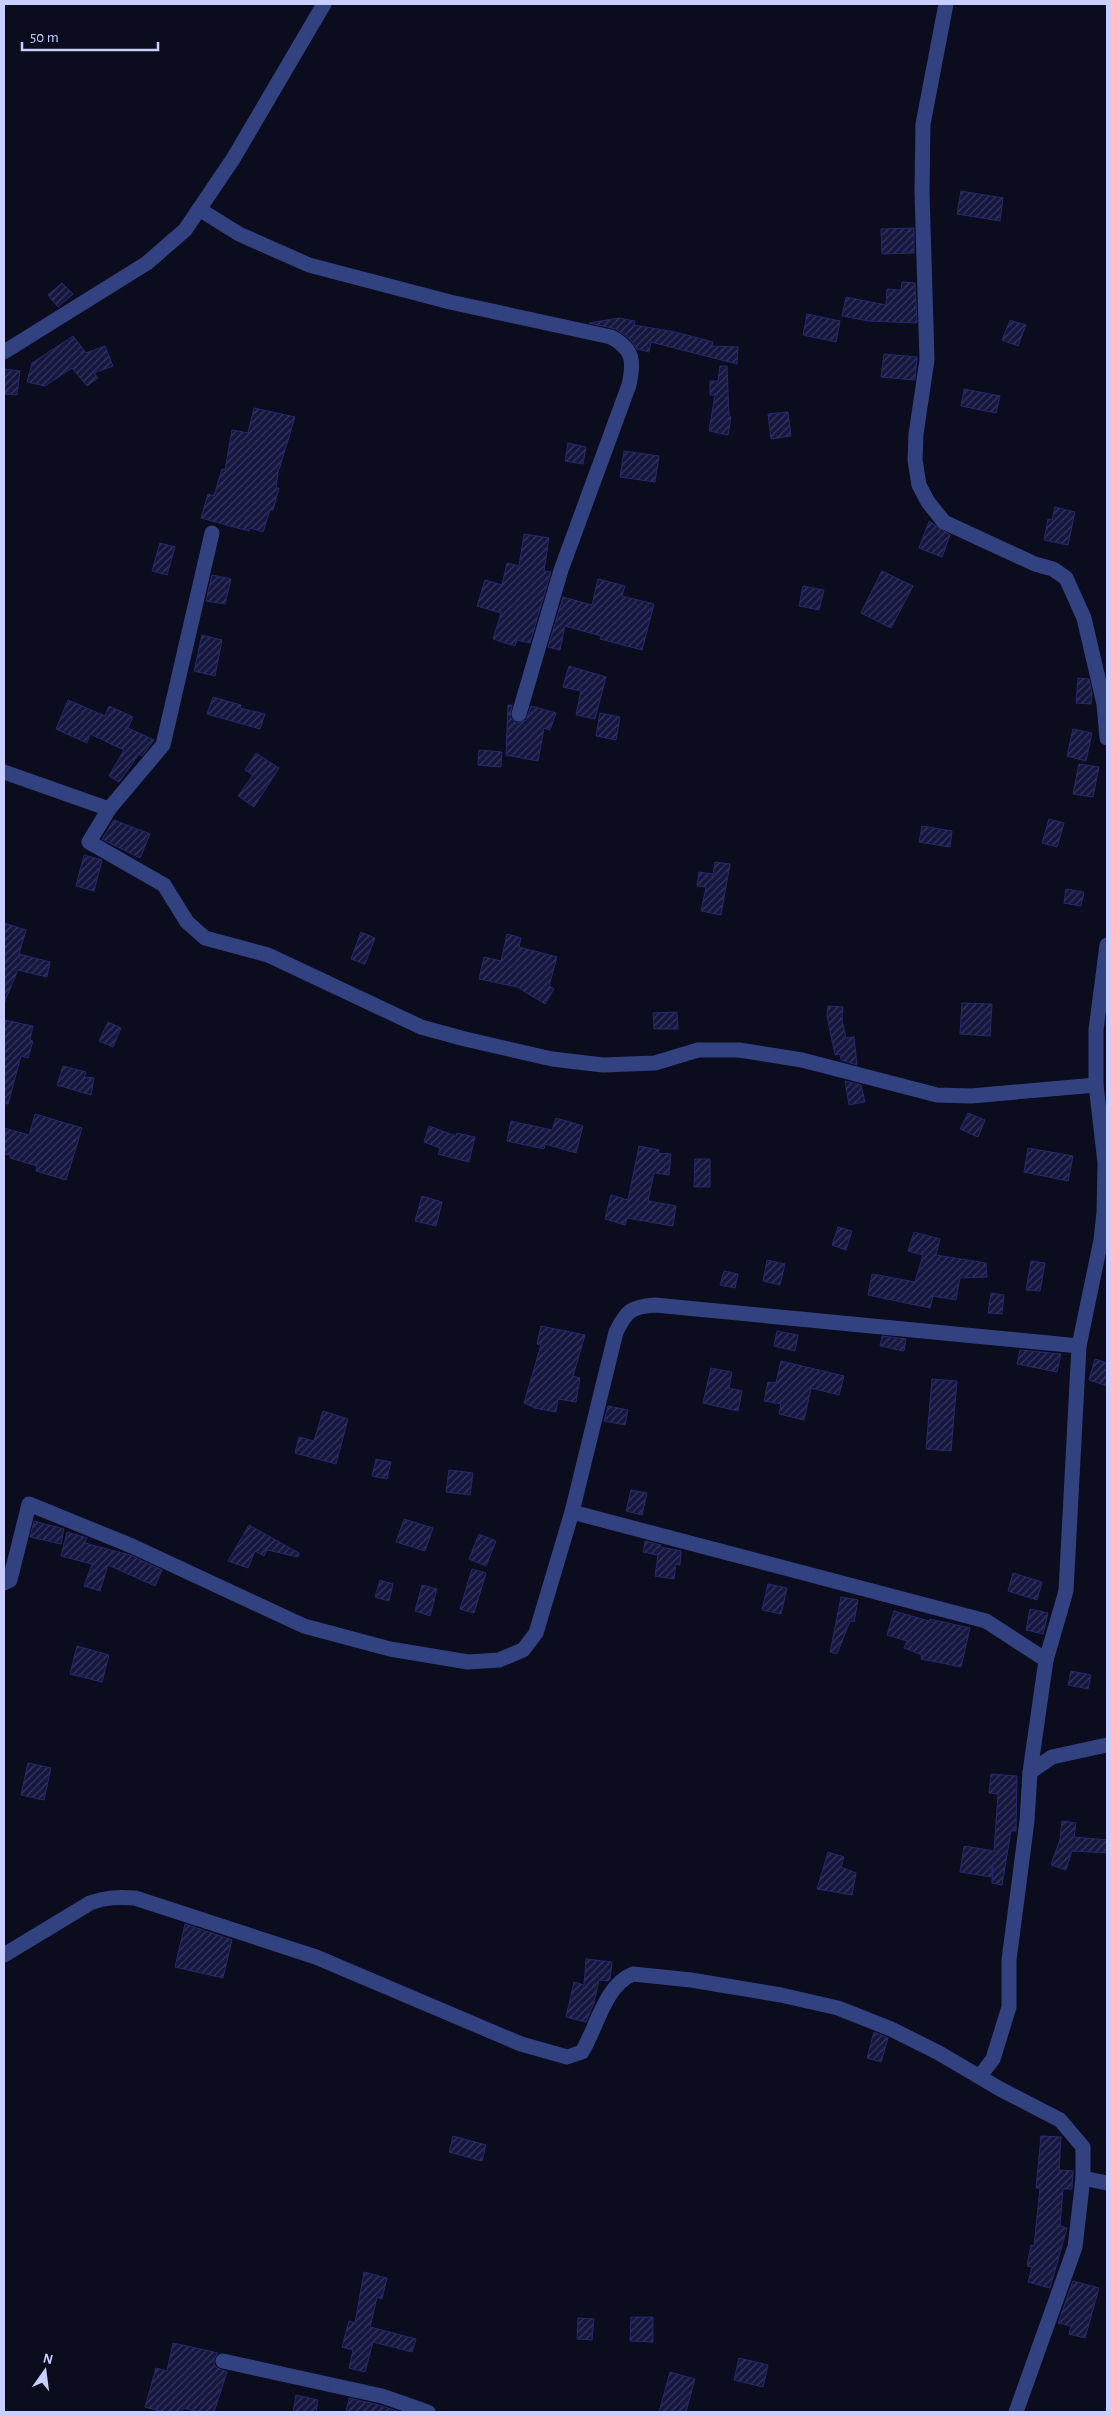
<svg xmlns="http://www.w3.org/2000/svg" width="1111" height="2416" font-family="'Alegreya Sans',sans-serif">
<defs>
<pattern id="building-hatch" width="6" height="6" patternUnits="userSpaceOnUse" patternTransform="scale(1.25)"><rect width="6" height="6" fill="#151740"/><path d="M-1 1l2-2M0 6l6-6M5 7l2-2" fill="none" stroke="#36385d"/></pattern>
</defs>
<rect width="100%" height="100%" fill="#0b0c1e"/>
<g fill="url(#building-hatch)" stroke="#26296e">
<path d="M961 191 1003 198 1000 221 957 214Z"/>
<path d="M914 228V253L882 254 881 229Z"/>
<path d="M902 282 915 283 917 323 869 321 842 316 846 297 886 305 887 289 901 290Z"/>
<path d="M62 283 73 294 58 307 48 295Z"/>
<path d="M807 314 840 321 836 342 803 335Z"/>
<path d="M619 318 635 321 634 325 675 332 713 342 712 346 738 347 737 364 651 342 649 352 637 349 630 339 616 329 589 323Z"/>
<path d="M1010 320 1026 325 1018 346 1002 340Z"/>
<path d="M73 336 86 353 105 346 113 366 94 373 98 378 87 386 72 368 45 386 27 382 32 363Z"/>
<path d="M884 354 917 357 915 380 881 377Z"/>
<path d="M720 366H727L729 416 731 417 728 435 709 431 715 395H710V381H718Z"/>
<path d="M4 369 20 371 17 395 4 394Z"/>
<path d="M964 389 1000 396 996 413 961 406Z"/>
<path d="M254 408 295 417 278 473 276 488H279L273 510H270L263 532 250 528 249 531 201 518 208 494 214 496 222 469 225 470 232 430 248 433Z"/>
<path d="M788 412 791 436 771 439 768 414Z"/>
<path d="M568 443 586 447 583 464 565 461Z"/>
<path d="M624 451 659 456 655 482 620 477Z"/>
<path d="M1055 507 1075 512 1068 545 1044 540 1048 519 1052 520Z"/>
<path d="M929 521 950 535 942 557 919 548Z"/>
<path d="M524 534 549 538 544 571 551 572 530 643 517 640 515 646 493 639 501 613 477 606 485 580 502 585 507 563 519 566Z"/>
<path d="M160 543 175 547 167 575 152 571Z"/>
<path d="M882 571 913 586 891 628 861 613Z"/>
<path d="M212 575 231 579 225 604 206 601Z"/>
<path d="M598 579 625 586 622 596 654 604 642 650 600 639 601 636 565 626 560 650 548 647 563 597 592 605Z"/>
<path d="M803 586 824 590 819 610 799 606Z"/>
<path d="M202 635 222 640 215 676 194 671Z"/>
<path d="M569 666 606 677 595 719 576 715 581 691 563 687Z"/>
<path d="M1078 678 1089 679 1092 693 1091 704 1076 703Z"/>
<path d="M213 697 241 705 240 708 265 714 260 729 207 714Z"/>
<path d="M68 700 105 716 109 706 133 717 128 728 154 740 142 756 139 754 119 782 109 776 124 750 90 734 87 743 56 729Z"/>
<path d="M508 705H512L510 717 517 723 526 720 531 706 556 713 550 730 544 728 538 761 506 755Z"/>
<path d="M600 713 620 717 616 740 596 736Z"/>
<path d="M1073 729 1092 733 1086 761 1067 756Z"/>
<path d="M479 750 502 752 501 767 478 765Z"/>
<path d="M256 753 279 768 254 807 238 796 253 775 245 770Z"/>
<path d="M1079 764 1099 767 1093 797 1073 794Z"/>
<path d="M1049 819 1064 823 1057 847 1042 843Z"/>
<path d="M114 820 150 834 140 858 102 839Z"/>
<path d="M922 826 952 831 950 847 919 842Z"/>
<path d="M84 855 102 860 94 891 76 886Z"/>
<path d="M715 862 730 864 721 915 701 911 706 887 697 886 699 872 713 874Z"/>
<path d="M1066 889 1084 892 1081 906 1064 903Z"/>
<path d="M4 923 26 930 19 954 50 962 47 977 18 970 4 1003Z"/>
<path d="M361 932 375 938 365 964 351 959Z"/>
<path d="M507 934 521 938 519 947 557 957 549 986 554 989 545 1004 517 987 479 979 484 957 501 961Z"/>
<path d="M962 1003 992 1004 990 1036 960 1034Z"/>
<path d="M828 1006 843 1007 842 1020 846 1038 854 1037 857 1065 841 1060 840 1054 835 1055 827 1016Z"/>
<path d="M677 1012 678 1029H654L653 1013Z"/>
<path d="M4 1020 33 1026 30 1040 33 1041 28 1058 21 1056 8 1104 4 1103Z"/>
<path d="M108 1022 121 1028 113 1047 99 1041Z"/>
<path d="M63 1066 86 1072 84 1077 94 1078 91 1095 57 1085Z"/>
<path d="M845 1081 861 1085 865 1102 849 1105Z"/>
<path d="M968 1113 985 1120 978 1137 960 1129Z"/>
<path d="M35 1114 82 1128 66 1180 36 1171 37 1166 10 1158 11 1155 4 1154V1128L29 1135Z"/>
<path d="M556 1118 583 1126 576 1153 545 1144 544 1149 507 1141 511 1121 552 1130Z"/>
<path d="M429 1126 456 1136 457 1133 475 1137 469 1162 438 1154 440 1148 424 1142Z"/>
<path d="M639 1146 659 1150 658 1153 671 1154 669 1175 654 1173 648 1201 676 1206 673 1226 627 1218 625 1225 605 1219 611 1195 628 1200Z"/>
<path d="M1028 1148 1073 1156 1068 1181 1024 1172Z"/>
<path d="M695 1159H710V1187H694Z"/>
<path d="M422 1196 442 1202 436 1226 415 1221Z"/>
<path d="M838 1227 852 1231 846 1250 832 1245Z"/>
<path d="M914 1232 940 1239 936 1255 986 1263 987 1277 960 1278 956 1300 933 1296 930 1308 868 1295 872 1274 915 1282 923 1255 908 1251Z"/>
<path d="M767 1260 785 1264 780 1285 763 1281Z"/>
<path d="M1031 1261 1045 1263 1040 1291 1026 1290Z"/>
<path d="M724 1271 738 1274 735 1288 720 1285Z"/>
<path d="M991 1293 1004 1295 1002 1314 988 1313Z"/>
<path d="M541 1326 585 1335 573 1376 580 1378 576 1402 558 1399 556 1412 535 1408 524 1403 541 1345 537 1344Z"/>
<path d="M777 1331 798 1335 795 1351 774 1346Z"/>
<path d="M882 1336 906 1339 904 1351 880 1346Z"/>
<path d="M1020 1350 1061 1354 1057 1372 1017 1364Z"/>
<path d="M1095 1359 1107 1363V1386L1089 1380Z"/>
<path d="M781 1361 844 1376 839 1395 811 1388 804 1420 779 1414 781 1404 764 1401 768 1382 776 1383Z"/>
<path d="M711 1368 732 1372 729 1388 742 1391 738 1411 703 1403Z"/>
<path d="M932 1379 957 1381 951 1451 926 1449Z"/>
<path d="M608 1406 628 1410 625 1425 604 1421Z"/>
<path d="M323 1411 348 1419 336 1464 295 1453 299 1437 314 1441Z"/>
<path d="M376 1459 391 1462 387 1479 372 1476Z"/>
<path d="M449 1470 473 1473 470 1495 446 1492Z"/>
<path d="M631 1490 647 1493 642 1515 626 1511Z"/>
<path d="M404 1519 433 1528 425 1551 396 1542Z"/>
<path d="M34 1521 64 1529 61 1544 30 1537Z"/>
<path d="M249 1525 299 1553 298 1557 267 1550 264 1556 255 1551 248 1568 228 1561Z"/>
<path d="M67 1532 87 1538 85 1543 130 1555 162 1570 155 1586 108 1565 100 1591 84 1586 92 1564 61 1556Z"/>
<path d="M479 1534 496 1541 486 1566 469 1559Z"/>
<path d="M645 1541 661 1545 660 1547 681 1551 680 1565 676 1564 674 1579 655 1576 658 1555 643 1552Z"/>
<path d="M472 1569 486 1573 474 1613 460 1609Z"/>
<path d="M1013 1573 1042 1582 1037 1600 1008 1591Z"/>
<path d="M380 1580 393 1584 389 1601 375 1597Z"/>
<path d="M768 1584 787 1588 781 1614 762 1610Z"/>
<path d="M422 1585 437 1589 430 1616 415 1611Z"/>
<path d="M841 1597 858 1600 854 1622 850 1621 837 1654 830 1652Z"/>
<path d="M1030 1609 1048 1613 1043 1634 1026 1630Z"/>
<path d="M894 1611 929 1621 930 1619 970 1628 961 1667 921 1659 922 1655 904 1648 907 1641 887 1635Z"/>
<path d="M77 1646 109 1655 102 1682 70 1674Z"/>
<path d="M1071 1671 1091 1675 1088 1689 1068 1685Z"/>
<path d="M28 1763 51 1768 44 1800 21 1795Z"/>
<path d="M991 1774 1017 1776 1016 1831H1011L1002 1885 992 1883 993 1863 991 1877 960 1872 964 1846 994 1851 998 1794 989 1793Z"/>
<path d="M1062 1821 1076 1823 1074 1837 1107 1840V1853L1072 1851 1066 1870 1051 1865 1060 1839Z"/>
<path d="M828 1852 844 1857 841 1867 856 1873 852 1895 817 1889Z"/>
<path d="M185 1924 232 1940 223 1978 175 1967Z"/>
<path d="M586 1959 612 1962 610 1979 608 1981 599 1980 594 2003 586 2022 566 2017 574 1982 584 1985Z"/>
<path d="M874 2032 888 2038 881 2062 867 2058Z"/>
<path d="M453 2136 486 2145 482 2161 449 2152Z"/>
<path d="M1041 2136 1061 2137 1059 2170 1073 2171 1072 2189H1063L1060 2226 1067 2228 1050 2288 1028 2282 1032 2267 1027 2266 1031 2245 1034 2246 1040 2188H1036Z"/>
<path d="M364 2272 387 2278 382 2299 377 2297 370 2327 416 2339 412 2352 373 2342 365 2372 349 2368 353 2350 342 2347 349 2321 355 2323Z"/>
<path d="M1073 2281 1099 2288 1085 2338 1069 2334 1071 2326 1058 2323Z"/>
<path d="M631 2317H653V2342L630 2341Z"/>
<path d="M578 2318 594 2319 592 2340 577 2339Z"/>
<path d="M173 2343 218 2353 214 2359V2364L217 2368 227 2372 214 2412H199L183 2408 182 2412H163L145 2407 156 2368 167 2371Z"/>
<path d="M739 2358 768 2365 763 2387 734 2380Z"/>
<path d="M670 2372 695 2379 686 2412H659Z"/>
<path d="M296 2395 318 2400 316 2412H293Z"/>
<path d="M349 2398 379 2405 400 2412H346Z"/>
</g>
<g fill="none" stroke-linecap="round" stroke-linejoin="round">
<g stroke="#324280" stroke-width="15">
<path d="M946 4 923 124 922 191 927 360 916 434 915 460 919 485 928 502 944 522 1035 564 1053 569 1066 578 1084 618 1104 704 1107 738"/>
<path d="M199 209 239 234 309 265 450 302 611 337C634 349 634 362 629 385L561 570 519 714"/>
<path d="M4 352 147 263 185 230 233 159 324 4"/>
<path d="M4 772 109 809 89 842 164 885 187 922 205 938 268 955 421 1027 465 1039 552 1059 603 1065 655 1063 698 1050H739L802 1060 937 1095 971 1096 1096 1085"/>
<path d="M109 809 163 745 212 533"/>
<path d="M572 1512 986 1621 1046 1660"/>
<path d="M4 1583 10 1580 29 1504 132 1546 304 1626 390 1649 468 1662 499 1660 523 1650 536 1633 572 1512 616 1332C627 1310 631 1307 655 1305L1079 1346"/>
<path d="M1030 1772 1052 1757 1107 1745"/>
<path d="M4 1955 90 1903C106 1897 118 1897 135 1898L316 1957 521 2044 567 2057 582 2052C597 2027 605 1985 633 1974L691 1980 781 1995 838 2008 891 2029 939 2053 1000 2089 1060 2120 1083 2147V2178L1075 2247 1016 2412"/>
<path d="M980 2076 993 2059 1009 2007V1960L1027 1821 1030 1772 1046 1660 1066 1591 1079 1346 1101 1240 1104 1213 1105 1163 1096 1085V1030L1107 945"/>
<path d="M1083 2178 1107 2183"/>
<path d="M223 2361 382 2396 428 2412"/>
</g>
</g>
<rect width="1111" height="2416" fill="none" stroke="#c8ceff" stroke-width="10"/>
<g transform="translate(45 2371) rotate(14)" stroke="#0b0c1e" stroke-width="4" paint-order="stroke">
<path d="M0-4L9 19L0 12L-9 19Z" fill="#c8ceff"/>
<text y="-8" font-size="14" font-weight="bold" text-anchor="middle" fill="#c8ceff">N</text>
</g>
<path d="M22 42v8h136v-8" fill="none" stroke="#c8ceff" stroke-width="2.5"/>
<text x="30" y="42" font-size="15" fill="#c8ceff" stroke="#0b0c1e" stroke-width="4" paint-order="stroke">50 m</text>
</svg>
